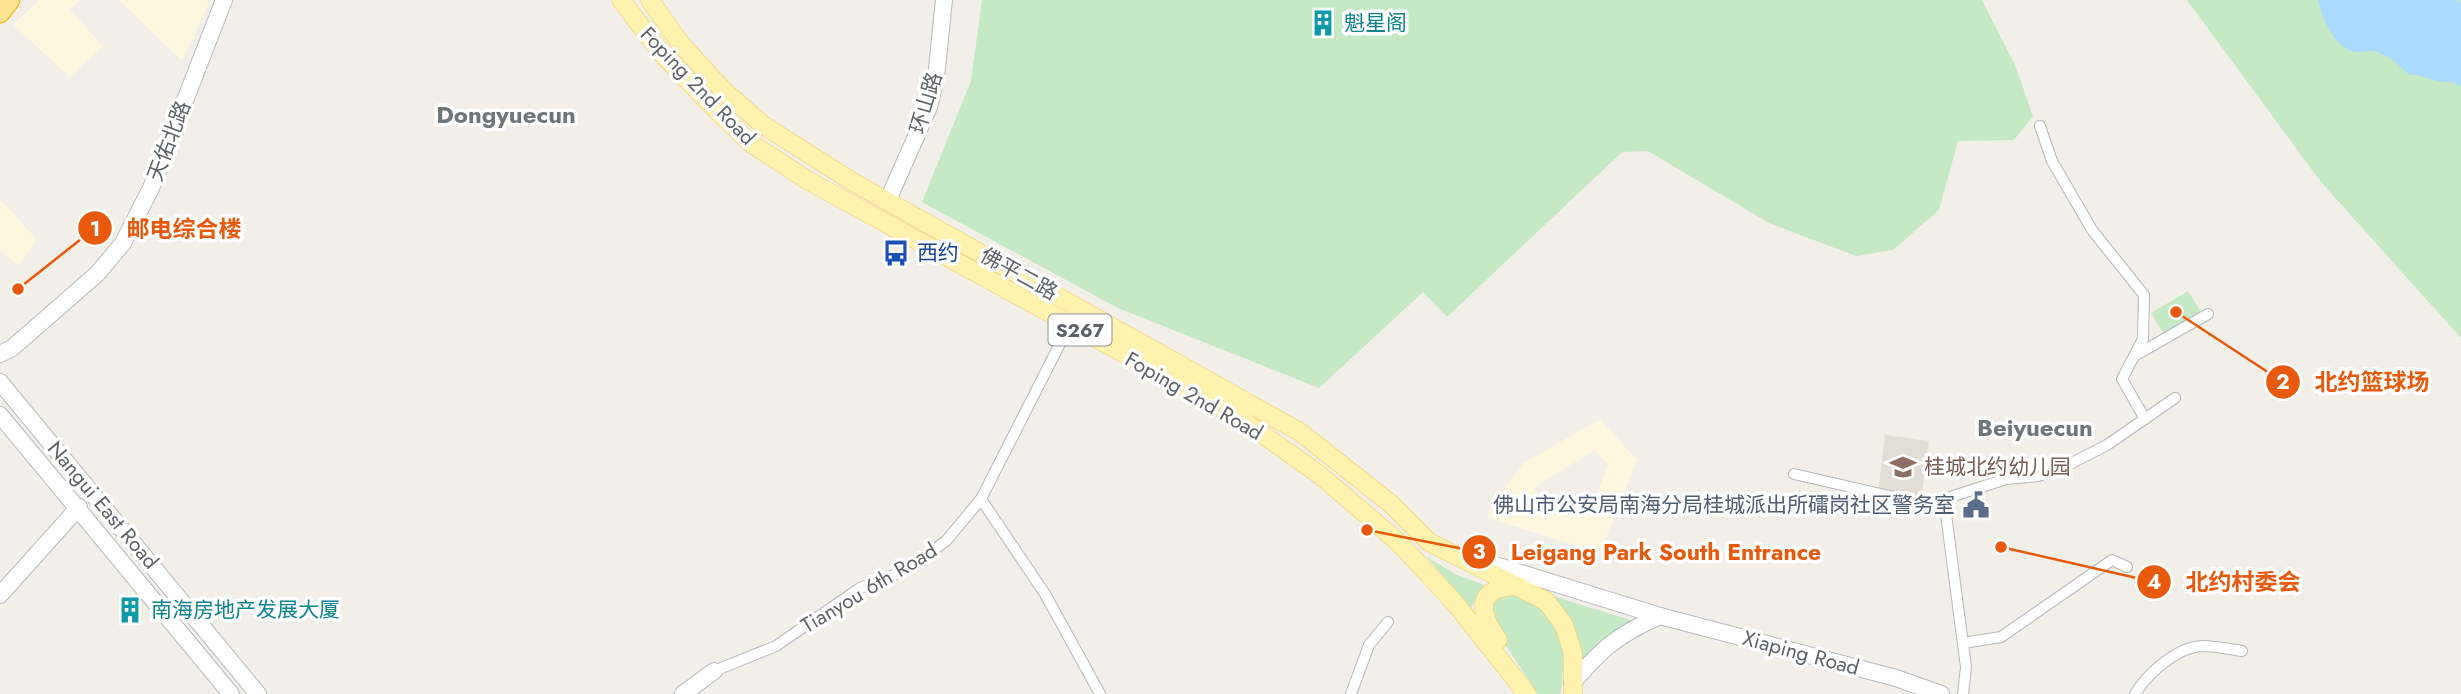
<svg xmlns="http://www.w3.org/2000/svg" width="2461" height="694" font-family="Jost,'Noto Sans SC',sans-serif">
<rect width="100%" height="100%" fill="#f1efe8"/>
<g fill="#fef7e0" fill-rule="evenodd">
<path d="M39 0H79L70 10 103 46 70 77 13 25Z"/>
<path d="M119 0H208V5L182 61Z"/>
<path d="M0 199 37 240 19 266 0 251Z"/>
<path d="M1600 419 1637 460 1600 553 1488 518 1490 507 1524 463ZM1595 450 1608 464 1592 509 1534 491 1536 486Z"/>
</g>
<path fill="#e1ded6" d="M1885 435 1929 441 1921 499 1878 493Z"/>
<g fill="#c5e8c5">
<path d="M982 0H1982L2015 65 2033 116 2014 140 1958 141 1939 210 1893 250 1856 256 1769 223 1648 151 1622 152 1447 317 1423 292 1319 388 1118 308 922 202 971 81Z"/>
<path d="M2187 0H2461V338L2321 182Z"/>
<path d="M2188 291 2201 312 2164 334 2151 313Z"/>
<path d="M1427 557 1455 574 1484 585 1471 608Z"/>
<path d="M1514 590C1563 619 1569 638 1560 694H1538L1488 619 1491 599Z"/>
<path d="M1553 596 1633 621 1601 642 1581 667Z"/>
</g>
<path fill="#aadaff" d="M2318 0H2457L2461 3V87L2454 82C2437 85 2427 74 2410 75 2400 66 2388 54 2373 51 2368 50 2362 52 2356 52 2335 49 2322 18 2318 0Z"/>
<g fill="none" stroke-linecap="round" stroke-linejoin="round">
<g stroke="#b5b8bc" stroke-width="12">
<g id="street">
<path d="M2040 126 2052 161 2092 230 2144 295 2143 339 2122 379 2145 419"/>
<path d="M2136 355 2208 314"/>
<path d="M1794 474 1911 501 1944 499 2006 479 2038 476 2066 466 2107 445 2175 398"/>
<path d="M981 499 1045 594 1100 694"/>
<path d="M1944 499 1966 667 1963 694"/>
<path d="M1963 643 2001 637 2112 560 2127 567"/>
<path d="M714 671 776 646 860 588 902 572 946 541 981 499 1070 324"/>
<path d="M1351 694 1369 645 1388 622"/>
<path d="M2135 694C2148 673 2177 647 2202 646 2215 646 2229 649 2242 651"/>
</g>
</g>
<g stroke="#b6babf" stroke-width="18">
<g id="secondary">
<path d="M888 200 929 107 936 78 944 0"/>
<path d="M0 354 12 348 97 274 123 243 151 188 224 0"/>
<path d="M0 382 258 694"/>
<path d="M0 415 231 694"/>
<path d="M1483 569 1492 564 1660 616 1896 678 1941 694"/>
<path d="M0 595 79 507"/>
<path d="M1572 683C1603 648 1617 635 1660 616"/>
<path d="M683 694 714 671"/>
</g>
</g>
<g stroke="#f2c960" stroke-width="19">
<g id="primary">
<path d="M621 0 663 55 712 106 749 142 807 180 1234 414 1320 475 1398 542 1455 603 1527 694"/>
<path d="M650 0 680 43 723 90 763 125 853 182 1300 432 1391 504 1429 542 1546 601 1564 625 1573 653V694"/>
<path d="M1498 640C1477 609 1476 587 1519 586"/>
</g>
</g>
<g stroke="#f9ab00" stroke-width="21">
<path id="highway" d="M0 13 10 0"/>
</g>
<use href="#street" stroke="#fff" stroke-width="10"/>
<use href="#secondary" stroke="#fff" stroke-width="16"/>
<use href="#primary" stroke="#fff2af" stroke-width="18"/>
<use href="#highway" stroke="#fde293" stroke-width="19"/>
</g>
<defs>
<g id="building-bare" transform="scale(2.1)"><path d="M-4-6H4V6H1V3H-1V6H-4ZM-2.5-4.3h1.7v1.8h-1.7ZM.8-4.3h1.7v1.8H.8ZM-2.5-1h1.7V.8h-1.7ZM.8-1h1.7V.8H.8Z" fill="#0f9aa8" stroke="#fff" stroke-width="2.5" paint-order="stroke"/></g>
<g id="bus-bare" transform="scale(2.1)"><path d="M-5-6H5V4H4V6H2V4H-2V6H-4V4H-5ZM-3.5-4V0h7V-4ZM-3.5 1.2v1.5H-2V1.2ZM2 1.2v1.5H3.5V1.2Z" fill="#1a4fb4" stroke="#fff" stroke-width="2.5" paint-order="stroke"/></g>
<g id="school-bare" transform="scale(2.1)"><path d="M0-5L7-2L0 1L-7-2ZM-4 1L0 2.5L4 1V4Q0 6-4 4Z" fill="#8d6e63" stroke="#fff" stroke-width="2.5" paint-order="stroke"/></g>
<g id="civic-bare" transform="scale(2.1)"><path d="M-.6-6.5H3V-4.5H.6V-3L4-1V1h2V6H-6V1h2V-1L-.6-3ZM-1.2 2.5V6h2.4V2.5Z" fill="#5c6f8a" stroke="#fff" stroke-width="2.5" paint-order="stroke"/></g>
</defs>
<g fill-rule="evenodd">
<use href="#building-bare" x="1323" y="23"/>
<use href="#bus-bare" x="896" y="253"/>
<use href="#school-bare" x="1903" y="467"/>
<use href="#civic-bare" x="1976" y="505"/>
<use href="#building-bare" x="130" y="610"/>
</g>
<g text-anchor="middle" dominant-baseline="central" stroke-width="7" stroke-linejoin="round" paint-order="stroke">
<rect fill="#fff" stroke="#8f9295" stroke-width="2" x="1048.5" y="314.5" width="63" height="31" rx="5"/>
<g font-size="19" font-weight="bold" fill="#5f6368">
<text x="1080" y="330">S267</text>
</g>
<g font-size="21" fill="#0d838f" stroke="#fff" text-anchor="start">
<text x="1344" y="23">魁星阁</text>
<text x="151" y="610">南海房地产发展大厦</text>
</g>
<g font-size="21" fill="#5f6368" stroke="#fff">
<text transform="translate(698 86) rotate(46)">Foping 2nd Road</text>
<text transform="translate(926 103) rotate(-73)">环山路</text>
<text transform="translate(169 141) rotate(-69)">天佑北路</text>
<text transform="translate(1019 274) rotate(29)">佛平二路</text>
<text transform="translate(1194 396) rotate(30)">Foping 2nd Road</text>
<text transform="translate(103 505) rotate(50)">Nangui East Road</text>
<text transform="translate(869 588) rotate(-31)">Tianyou 6th Road</text>
<text transform="translate(1801 653) rotate(15)">Xiaping Road</text>
</g>
<g font-size="21" fill="#164399" stroke="#fff" text-anchor="start">
<text x="917" y="253">西约</text>
</g>
<g font-size="21" fill="#785e54" stroke="#fff" text-anchor="start">
<text x="1924" y="467">桂城北约幼儿园</text>
</g>
<g font-size="21" fill="#4e5e75" stroke="#fff" text-anchor="end">
<text x="1955" y="505">佛山市公安局南海分局桂城派出所礌岗社区警务室</text>
</g>
<g font-size="24" font-weight="bold" fill="#70757a" stroke="#fff">
<text x="506" y="114">Dongyuecun</text>
<text x="2035" y="427">Beiyuecun</text>
</g>
</g>
<path fill="none" stroke="#e8590c" stroke-width="2.5" d="M18 289L95 228M2176 312L2283 382M1367 530L1479 552M2001 547L2154 582"/>
<g fill="#e8590c" stroke="#fff" stroke-width="2.5">
<circle cx="18" cy="289" r="7"/>
<circle cx="2176" cy="312" r="7"/>
<circle cx="1367" cy="530" r="7"/>
<circle cx="2001" cy="547" r="7"/>
<circle cx="95" cy="228" r="18"/>
<circle cx="2283" cy="382" r="18"/>
<circle cx="1479" cy="552" r="18"/>
<circle cx="2154" cy="582" r="18"/>
</g>
<g font-size="21" text-anchor="middle" font-weight="bold" fill="#fff">
<text x="95" y="236">1</text>
<text x="2283" y="389">2</text>
<text x="1479" y="559">3</text>
<text x="2154" y="589">4</text>
</g>
<g font-size="23" text-anchor="middle" font-weight="bold" fill="#e8590c" stroke="#fff" stroke-width="7" stroke-linejoin="round" paint-order="stroke">
<text x="184" y="237">邮电综合楼</text>
<text x="2372" y="390">北约篮球场</text>
<text x="1666" y="560">Leigang Park South Entrance</text>
<text x="2243" y="590">北约村委会</text>
</g>
</svg>
